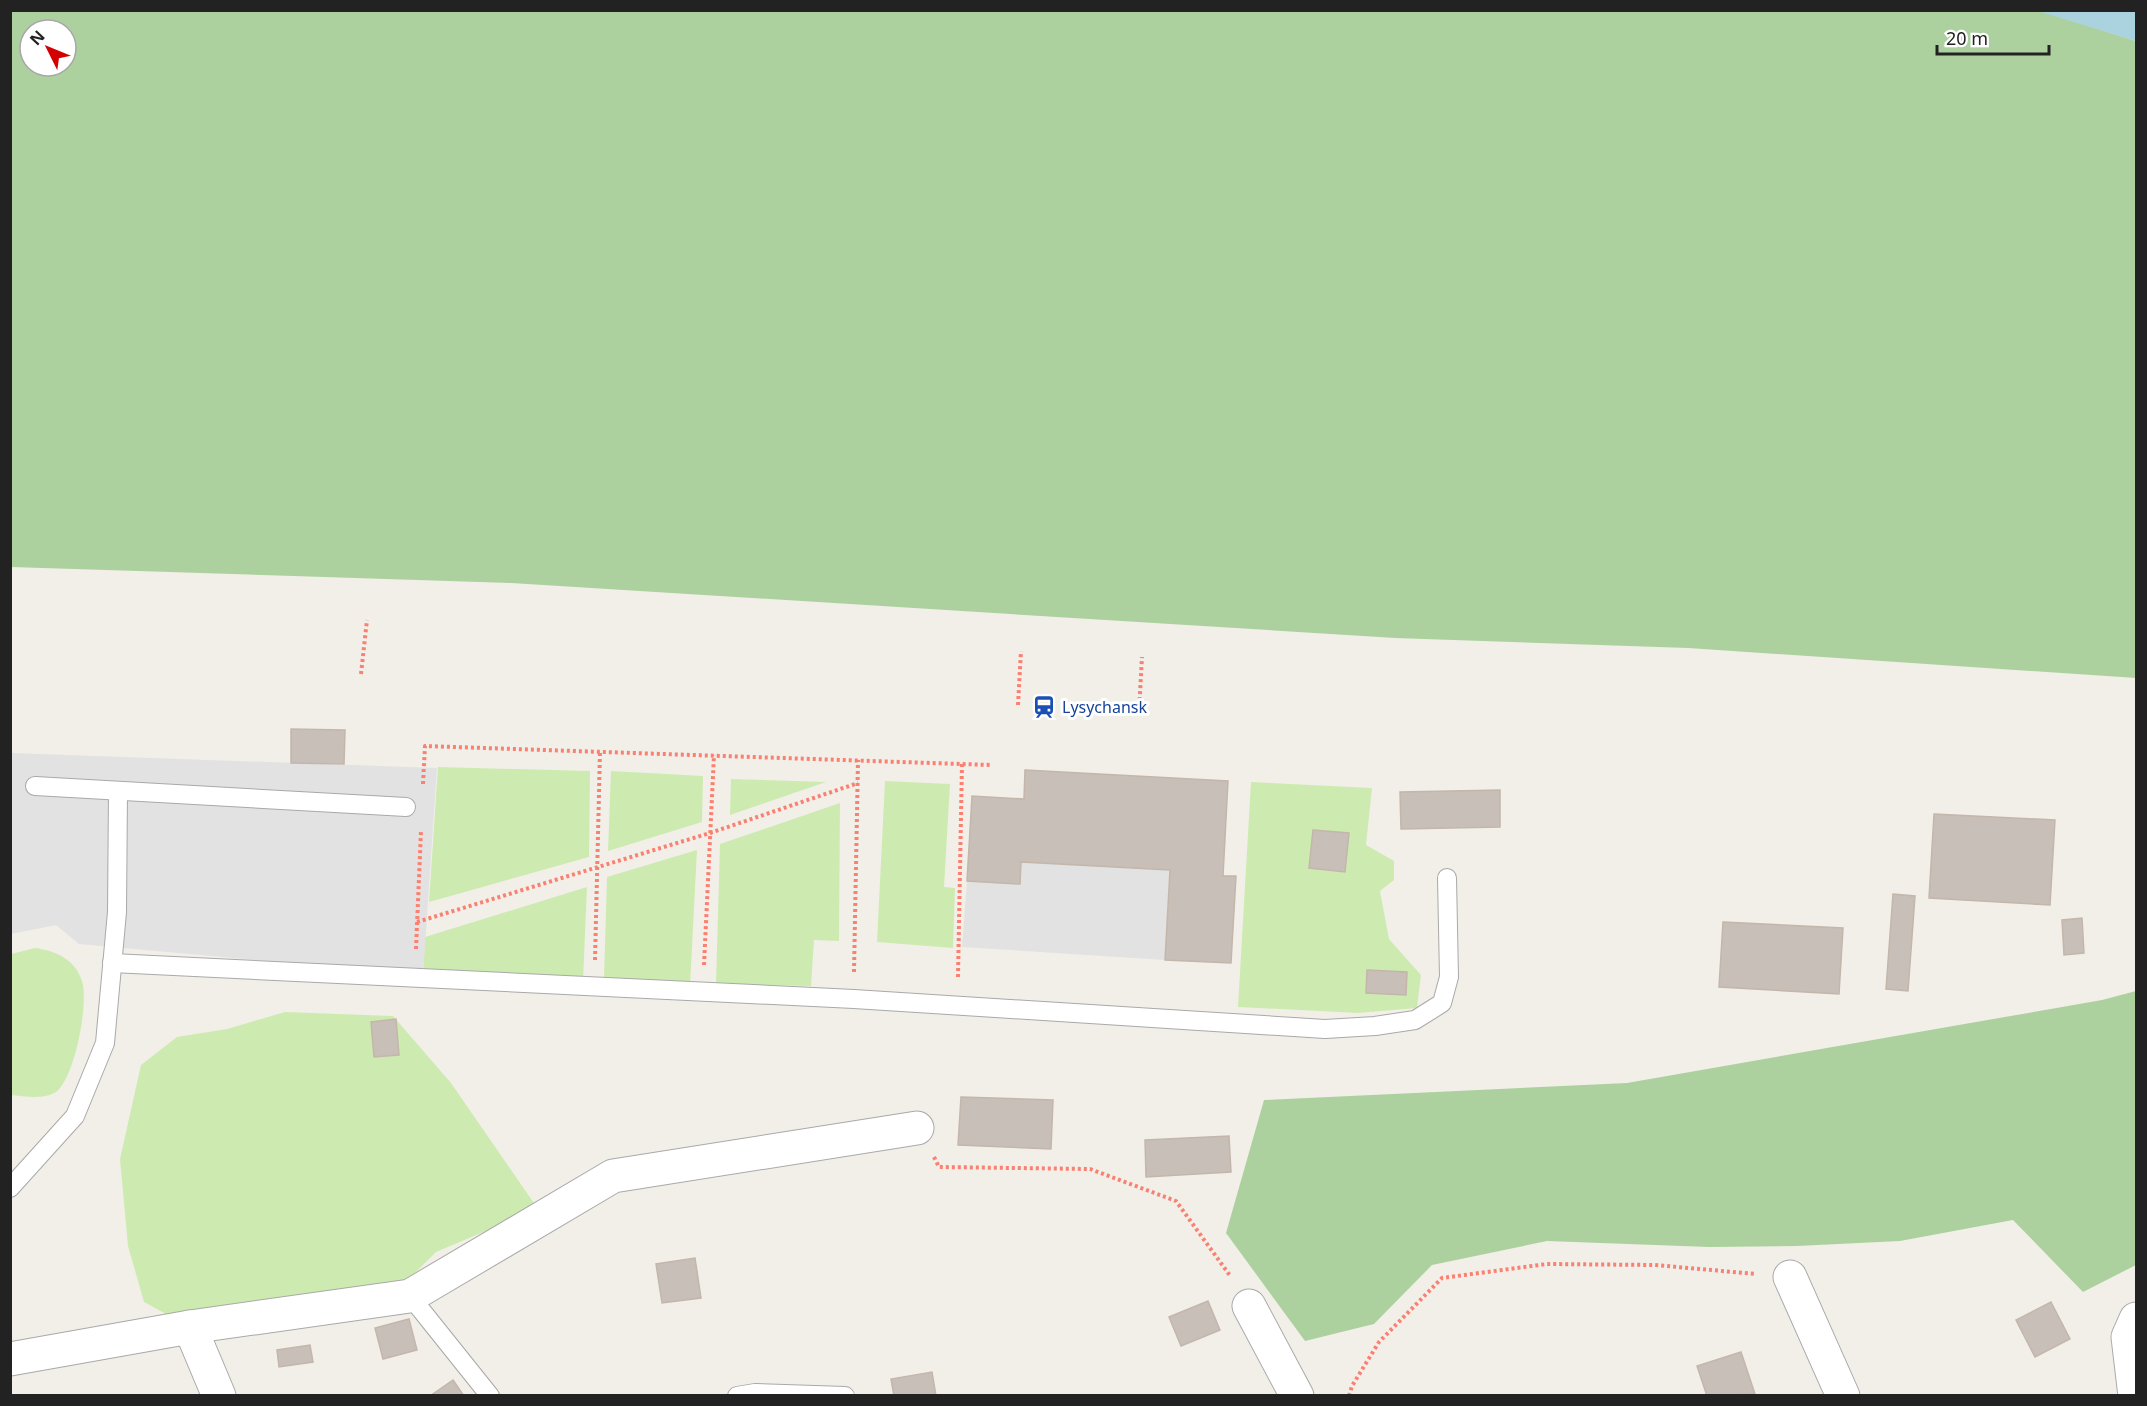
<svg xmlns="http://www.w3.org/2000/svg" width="2147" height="1406" font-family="'Noto Sans',sans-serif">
<rect width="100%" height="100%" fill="#f2efe9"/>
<g fill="#cdebb0">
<path d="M438 767 590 771 589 857 429 902Z"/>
<path d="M611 771 703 776 702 822 608 851Z"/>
<path d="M731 779 826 782 730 815Z"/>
<path d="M885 781 950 784 944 887 955 888 953 948 877 942Z"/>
<path d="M1251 782 1372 788 1366 845 1394 861V880L1380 891 1389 939 1421 975 1417 1008 1358 1013 1238 1007Z"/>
<path d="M840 803 839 941 814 940 811 986 716 984 720 844Z"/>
<path d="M697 850 690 986 604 978 607 877Z"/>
<path d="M587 887 583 981 423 975 425 937Z"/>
<path d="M35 948C56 951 75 959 82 981 89 1002 75 1078 56 1092 44 1100 24 1096 11 1095V954Z"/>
<path d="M285 1012 393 1016 451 1083 538 1209 436 1252 402 1286 166 1314 144 1302 128 1246 120 1159 141 1065 177 1037 227 1029Z"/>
</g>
<g fill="#add19e" fill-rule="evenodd">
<path d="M2038 10 2136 41V678L1688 648 1395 638 511 583 11 567V11ZM30 30H66V66H30Z"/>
<path d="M2136 991V1265L2083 1292 2013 1220 1900 1241 1797 1246 1709 1247 1547 1241 1432 1265 1374 1324 1305 1341 1226 1233 1264 1100 1627 1083 2102 1000Z"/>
</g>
<g fill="#e2e2e2">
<path d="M11 753 437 768 423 975 79 944 56 925 11 934Z"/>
<path d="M1021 862 1170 870 1165 960 962 947 967 881 1020 884Z"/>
</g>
<path fill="#aad3df" d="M2038 11H2136V41Z"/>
<g fill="#c7bfb8" stroke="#c4b6ab" stroke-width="1.5">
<path d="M291 729 345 730 344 764 291 763Z"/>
<path d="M1025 770 1228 781 1223 876H1236L1231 963 1165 960 1170 870 1021 862 1020 884 967 881 972 796 1024 799Z"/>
<path d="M1500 790V827L1401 829 1400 792Z"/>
<path d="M1934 814 2055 820 2050 905 1929 898Z"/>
<path d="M1313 830 1349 833 1345 872 1309 868Z"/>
<path d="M1893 894 1915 896 1908 991 1886 989Z"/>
<path d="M2082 918 2084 953 2064 955 2062 920Z"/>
<path d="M1723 922 1843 928 1839 994 1719 987Z"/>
<path d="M1367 970 1407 972 1406 995 1366 993Z"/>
<path d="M396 1019 399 1055 374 1057 371 1022Z"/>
<path d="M961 1097 1053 1100 1051 1149 958 1145Z"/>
<path d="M1229 1136 1231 1172 1146 1177 1145 1140Z"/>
<path d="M695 1258 701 1298 662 1303 656 1264Z"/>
<path d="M1208 1301 1220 1330 1181 1346 1169 1317Z"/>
<path d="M2051 1302 2070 1339 2035 1357 2016 1320Z"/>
<path d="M409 1319 417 1350 383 1359 375 1328Z"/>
<path d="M310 1345 313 1362 279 1367 277 1350Z"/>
<path d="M1741 1352 1755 1394 1707 1396 1697 1366Z"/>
<path d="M932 1372 936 1396H894L891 1379Z"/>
<path d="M453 1380 464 1396H430Z"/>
</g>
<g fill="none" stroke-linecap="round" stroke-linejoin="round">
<g stroke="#a9a9a9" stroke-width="20">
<g id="service">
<path d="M35 786 406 807"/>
<path d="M112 963 854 999 1325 1029 1375 1026 1415 1020 1442 1003 1449 977 1447 878"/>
<path d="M10 1188 75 1116 105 1043 117 912 118 791"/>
<path d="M410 1296 490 1396"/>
<path d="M737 1396 755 1393 845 1396"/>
</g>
</g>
<g stroke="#a9a9a9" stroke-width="35">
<g id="minor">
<path d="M1790 1277 1843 1396"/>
<path d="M1249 1306 1297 1396"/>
<path d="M190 1327 219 1396"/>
<path d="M10 1359 190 1327 410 1296 613 1176 917 1128"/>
<path d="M2135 1396 2128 1337 2136 1319"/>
</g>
</g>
<g stroke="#fa8072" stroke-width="4" stroke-dasharray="3 3" stroke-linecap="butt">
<path d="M361 674 367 620"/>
<path d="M1018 705 1021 651"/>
<path d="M1139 712 1142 657"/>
<path d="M423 784 425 746 991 765"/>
<path d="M417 922 710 833 858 783"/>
<path d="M416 949 421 831"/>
<path d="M595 960 600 751"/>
<path d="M704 965 714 755"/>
<path d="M854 972 858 760"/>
<path d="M958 977 962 763"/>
<path d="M934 1157 939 1167 1090 1169 1176 1201 1231 1277"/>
<path d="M1349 1396 1352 1386 1379 1342 1442 1278 1547 1264 1655 1265 1756 1274"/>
</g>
<use href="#service" stroke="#fff" stroke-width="18"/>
<use href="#minor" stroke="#fff" stroke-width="33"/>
</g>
<defs>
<g id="station-bare" transform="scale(1.8)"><path d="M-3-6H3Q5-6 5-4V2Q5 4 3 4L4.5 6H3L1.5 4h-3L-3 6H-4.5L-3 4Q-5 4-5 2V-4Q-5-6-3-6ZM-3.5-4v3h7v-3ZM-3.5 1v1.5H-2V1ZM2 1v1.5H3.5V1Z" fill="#1a4fb4" stroke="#fff" stroke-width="2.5" paint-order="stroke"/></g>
</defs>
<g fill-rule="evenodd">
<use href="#station-bare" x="1044" y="707"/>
</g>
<g text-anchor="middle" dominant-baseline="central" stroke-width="6" stroke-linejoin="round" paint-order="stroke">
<g font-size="16" fill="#164399" stroke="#fff" text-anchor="start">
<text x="1062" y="707">Lysychansk</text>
</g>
</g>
<rect width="2147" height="1406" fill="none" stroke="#222222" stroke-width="24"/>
<g transform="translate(48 48) rotate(313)"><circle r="28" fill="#ffffff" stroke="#a7a7a7" stroke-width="1.5"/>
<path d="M0-4.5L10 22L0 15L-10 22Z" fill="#d40000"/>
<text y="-9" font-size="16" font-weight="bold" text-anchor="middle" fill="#222222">N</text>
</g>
<path d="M1937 45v9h112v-9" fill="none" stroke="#222222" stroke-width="3"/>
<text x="1946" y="45" font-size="18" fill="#222222" stroke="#ffffff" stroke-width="4.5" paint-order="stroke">20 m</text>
</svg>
